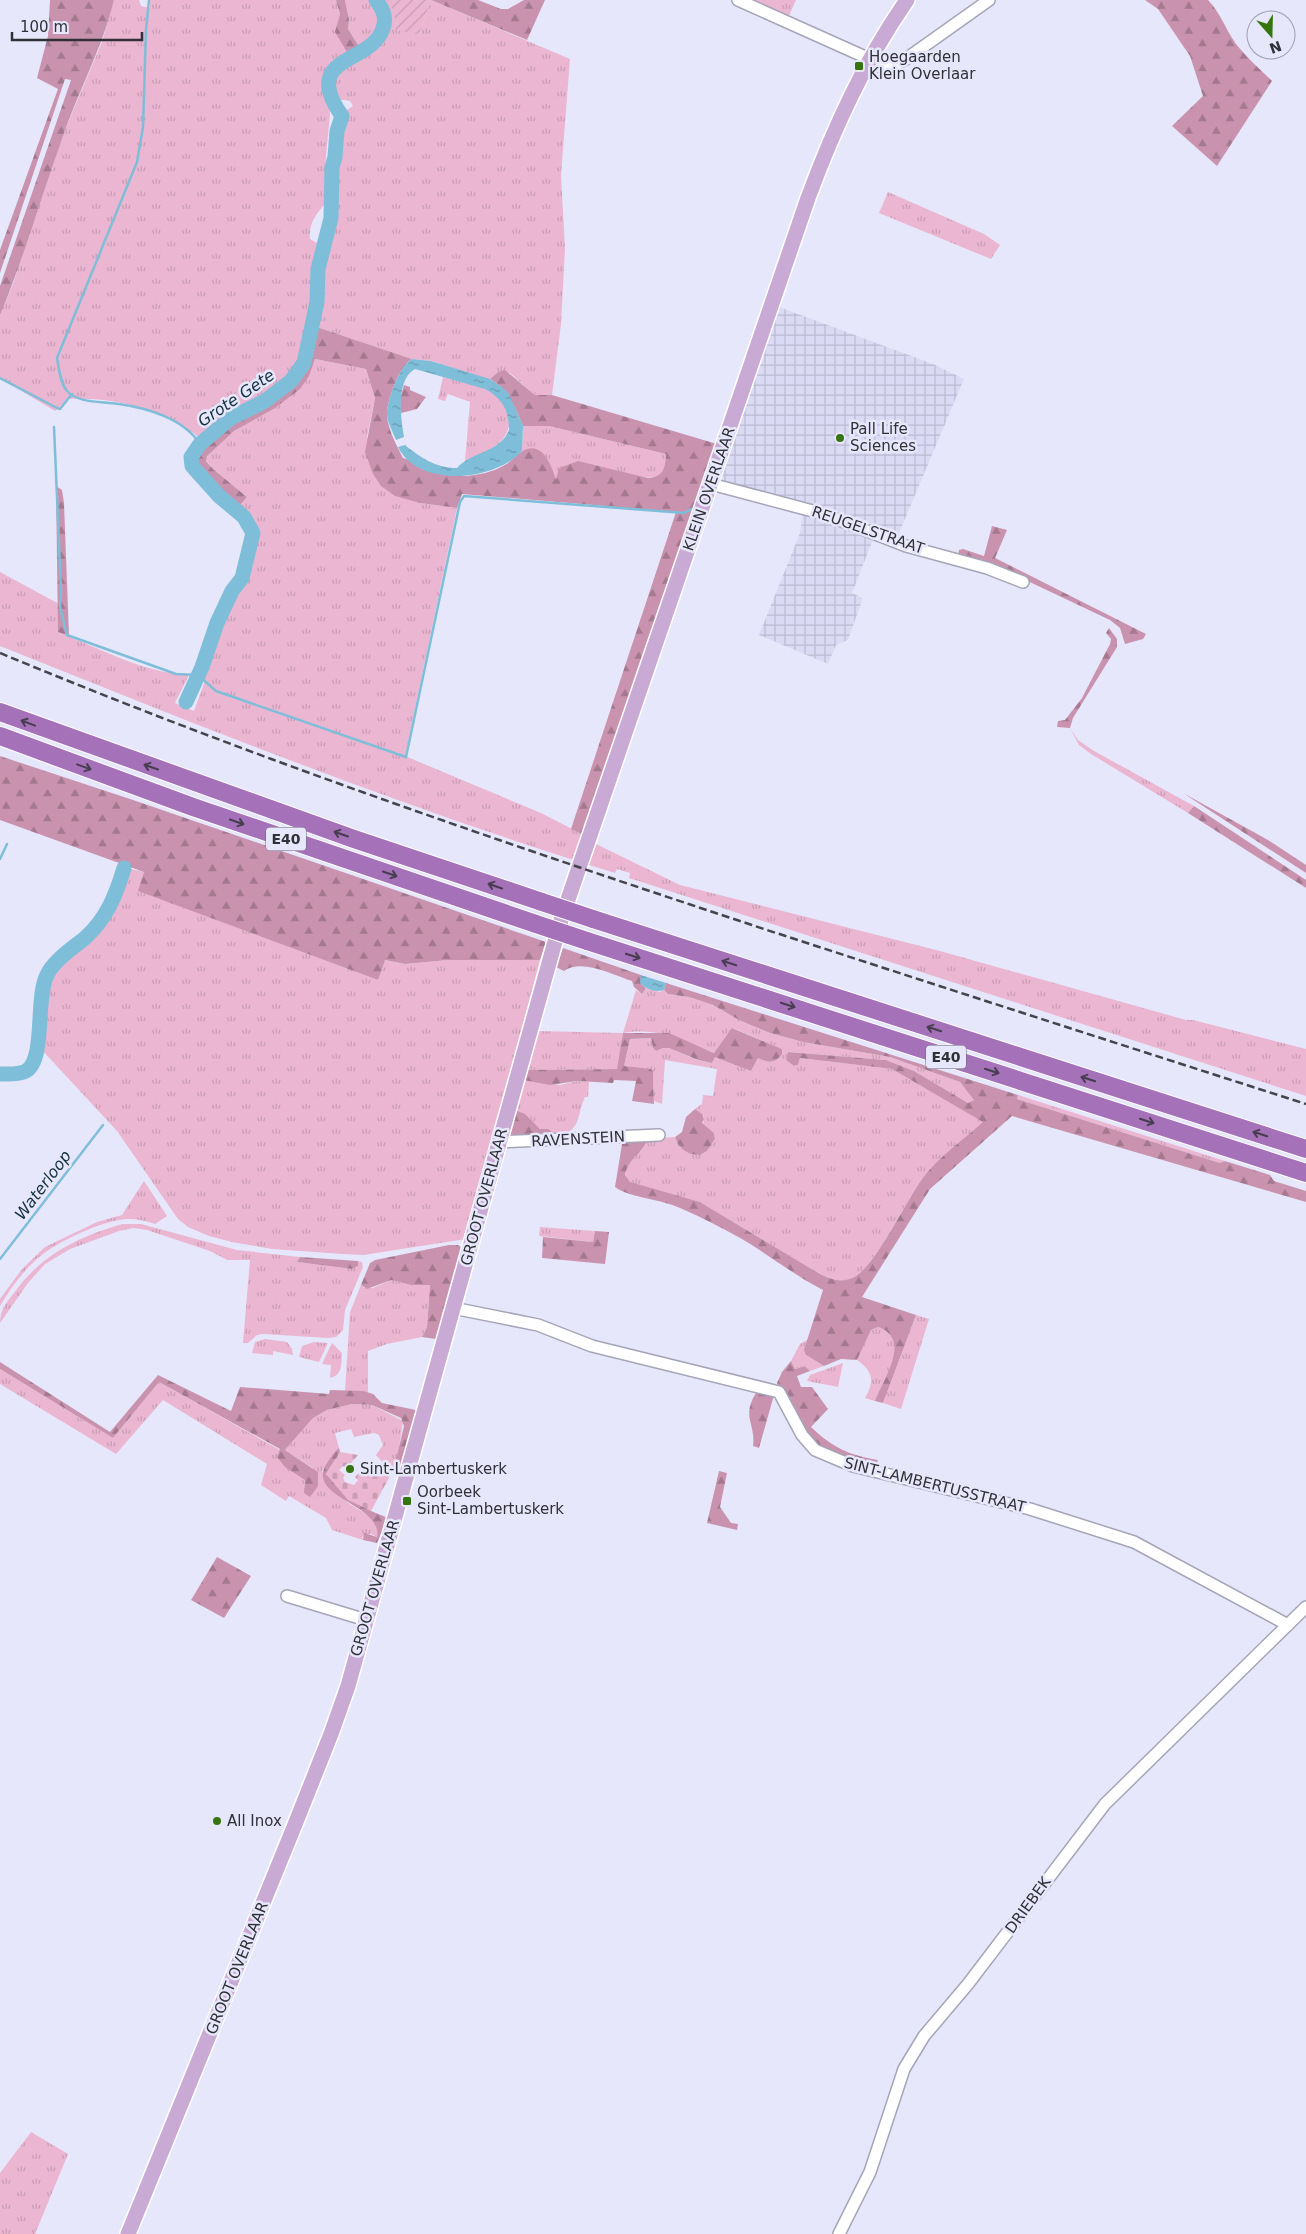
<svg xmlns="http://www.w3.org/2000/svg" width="1306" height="2234" font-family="'DejaVu Sans',sans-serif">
<defs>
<pattern id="industrial-grid" width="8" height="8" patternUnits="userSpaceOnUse" patternTransform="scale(1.25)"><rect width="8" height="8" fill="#dbdaf4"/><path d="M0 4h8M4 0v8" fill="none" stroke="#bcbbd2"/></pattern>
<pattern id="grass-tufts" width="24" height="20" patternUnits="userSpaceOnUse" patternTransform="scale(1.25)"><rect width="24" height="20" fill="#eab6d1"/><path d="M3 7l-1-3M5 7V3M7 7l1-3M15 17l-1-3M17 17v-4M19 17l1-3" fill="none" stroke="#c99db4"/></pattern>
<pattern id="forest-firs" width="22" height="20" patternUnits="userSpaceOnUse" patternTransform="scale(1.25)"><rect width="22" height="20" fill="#c993af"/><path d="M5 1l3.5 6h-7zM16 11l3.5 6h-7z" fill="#a4788f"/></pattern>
<pattern id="cemetery-stones" width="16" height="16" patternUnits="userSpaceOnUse" patternTransform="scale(1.25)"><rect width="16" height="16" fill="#eab6d1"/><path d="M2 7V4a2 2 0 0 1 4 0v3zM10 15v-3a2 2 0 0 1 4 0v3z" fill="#c99db4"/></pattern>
<pattern id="garden-furrows" width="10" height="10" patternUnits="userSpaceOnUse" patternTransform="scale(1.25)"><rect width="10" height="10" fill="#eab6d1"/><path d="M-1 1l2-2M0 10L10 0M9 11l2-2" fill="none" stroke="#c99db4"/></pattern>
<pattern id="water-ripples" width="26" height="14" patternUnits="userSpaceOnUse" patternTransform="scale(1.25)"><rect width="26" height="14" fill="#7fbed9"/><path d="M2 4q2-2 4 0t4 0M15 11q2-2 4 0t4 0" fill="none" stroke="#689bb1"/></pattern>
</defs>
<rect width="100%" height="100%" fill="#e7e7fb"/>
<g fill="url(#industrial-grid)">
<path d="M779 307 933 364 964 379 896 540 724 481 721 474Z"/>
<path d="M803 512 874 537 852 593 863 598 848 640 836 645 828 664 759 635 800 533Z"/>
</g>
<g fill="url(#grass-tufts)">
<path d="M114 0H139L141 6 150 8V0H336L340 14 336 32 348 54 333 60 326 72 330 114 325 167 328 201C318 211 308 223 310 239L317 243 308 324 296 366 269 391 225 418 200 438C162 409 116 397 68 399L55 411 0 378V315L13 284 62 137 102 42Z"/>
<path d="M345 0H372C388 21 382 34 360 48L348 29 349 19Z"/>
<path d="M381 0H387L419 35 431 0 570 59 561 175 565 249 561 324 552 395H535L510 373 498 372 490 379H486L432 361 412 359 317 327 323 264 337 213 335 170 339 157V137L347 110 353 106 350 101 337 99 335 81 338 70C356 56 387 50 388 22 388 13 387 8 381 0Z"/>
<path d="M746 0H796L788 18Z"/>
<path d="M888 192 984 234 1000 245 991 259 879 213Z"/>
<path d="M315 359 366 369 375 398 367 437 420 503 457 508 405 756 541 813 582 834 574 860C379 798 189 722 0 646V572L59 604 58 632C98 648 147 674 189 675L175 703 194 711 204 684 205 670 223 617 246 579 251 564 255 531 249 515 241 508V504L247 497 213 469 206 460 207 456C216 446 225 436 236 430 267 410 302 396 315 359Z"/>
<path d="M443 377C459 381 478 384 492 392 500 398 505 405 508 414 515 441 486 453 465 461L470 402 448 394 445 401 438 399Z"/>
<path d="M523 426H549L666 454 664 471 657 477 556 482C551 465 543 445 522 451Z"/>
<path d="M1070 728 1078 740 1094 751 1194 806 1188 813 1091 754 1079 745Z"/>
<path d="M594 843 680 885 940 951 1186 1020H1193L1306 1049V1096L629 878 630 873 617 869 615 873 586 864Z"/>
<path d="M131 869 144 872 139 891 378 980 384 960 405 964 448 960H540L466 1239 363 1255 343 1254 272 1249 232 1242 209 1236 188 1227 178 1219 117 1131 42 1050 46 992 52 976 105 925 116 908Z"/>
<path d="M646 988 660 992 664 990 668 994 689 997 713 1005 739 1020 770 1033 803 1042 890 1057 960 1082 975 1100 968 1103 914 1071 886 1060 788 1052 786 1060 794 1066 798 1065 800 1058 892 1069 984 1122C963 1140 938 1157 922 1179 907 1198 873 1271 852 1278 840 1283 831 1279 820 1274L700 1202 630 1183 626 1179C623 1159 643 1155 648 1139L675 1137C679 1149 687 1155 700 1155L707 1151 715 1139 714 1133 703 1125 704 1117 695 1109 702 1104 703 1095 713 1096 717 1069 665 1060 662 1104 654 1101 653 1071 624 1066 630 1039 652 1038 653 1048 656 1051 663 1048H669L697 1060 712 1063 715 1056 751 1071 758 1058C768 1063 775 1064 782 1054V1049L733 1028 715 1053C683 1040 658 1027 623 1033L618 1069 526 1070 536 1031 623 1033 636 990 642 994Z"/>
<path d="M523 1080 560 1085 577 1081 589 1082 588 1097H585C576 1116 582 1131 557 1136 549 1131 543 1131 539 1128 530 1121 526 1114 515 1110Z"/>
<path d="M1018 1095 1225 1161 1220 1163 1017 1099Z"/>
<path d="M144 1181 167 1216 155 1224C147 1221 138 1219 129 1219 105 1219 56 1242 38 1258 23 1271 10 1289 0 1306V1299L22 1269 45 1247 97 1222 122 1215Z"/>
<path d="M123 1224H141L237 1250 300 1257 297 1262 352 1269 358 1266V1261L362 1262 363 1267 345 1310 343 1330 336 1337 328 1338 263 1334 257 1335 248 1343H243L250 1260H227L210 1251 147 1230 133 1228 119 1231 70 1249 45 1264 28 1283 0 1323C0 1310 6 1303 14 1293 41 1255 79 1236 123 1224Z"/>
<path d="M540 1227 595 1231 593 1242 539 1236Z"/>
<path d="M391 1280 411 1285H430L427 1327 422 1337 387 1344 368 1351V1393L345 1391 350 1312 361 1285 364 1288H373Z"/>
<path d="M916 1315 929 1319 901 1409 883 1403Z"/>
<path d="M878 1327C912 1339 885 1378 875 1401L865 1398C875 1382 873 1371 857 1360L871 1330Z"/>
<path d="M265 1339 287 1342 292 1349 293 1355 273 1351V1355L252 1353 255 1342Z"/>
<path d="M807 1340 806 1355 824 1366 810 1371 805 1366 795 1369 791 1361 800 1344Z"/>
<path d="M314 1342 328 1343 319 1362 299 1357 302 1346Z"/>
<path d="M332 1343 342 1353C341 1364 343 1375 330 1378L331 1365 322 1364Z"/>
<path d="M843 1363 838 1387 807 1381 810 1375Z"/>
<path d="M0 1369 113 1438 159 1382 280 1450 305 1480 304 1489 313 1468 285 1450 313 1418 327 1410 352 1404 372 1405 403 1421 396 1467 384 1464 376 1455 383 1445 379 1435 374 1433 354 1437 351 1429 335 1433 339 1448 322 1471C329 1480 336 1491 344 1499 356 1512 381 1515 377 1537L371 1534 362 1537 363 1540 332 1530 326 1518 289 1496 286 1501 261 1485 267 1464 163 1400 116 1454 0 1384Z"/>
<path d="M31 2132 68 2154 35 2234H0V2173Z"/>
</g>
<g fill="url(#forest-firs)">
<path d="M50 0H114C102 49 78 92 62 139 41 197 24 258 0 315V286L71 80 65 79 0 273V250L58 89 37 78 48 36Z"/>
<path d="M336 0H345L349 19 348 29 360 48 348 54 335 32 340 14Z"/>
<path d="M431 0H478L501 9H508L524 0H545L527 40Z"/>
<path d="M1145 0H1208C1220 12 1226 30 1236 44 1246 57 1260 69 1272 81L1217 166 1172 126 1203 96 1190 56 1158 9Z"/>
<path d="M308 324 412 359C400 365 387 400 387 414 387 428 397 446 403 458 418 462 453 476 466 476 478 475 493 472 503 466 510 463 515 456 521 452 542 438 552 466 556 480L559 468 578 461 648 478C664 477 665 468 666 454L549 426H523C515 407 508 390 490 379L498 372 505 370 535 395H552L717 444 582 834 571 829 676 512 462 494 457 508 420 503 395 496 381 486 373 474 365 452 375 398 366 369 315 359 309 376 300 389 275 408 234 431 207 456 206 461 213 469 247 497 241 504V508C223 502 211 482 199 468L196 463 198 455 190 450 192 445 224 418 269 391 296 366Z"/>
<path d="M404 385 410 387V390L426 397 417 409 401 413 400 399Z"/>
<path d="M56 486 62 490 64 503 69 636 58 632Z"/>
<path d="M992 526 1007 530 995 558 1146 634 1143 639 1125 644 1120 628 1110 620 996 566 958 556 959 550 963 549 984 556Z"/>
<path d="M1109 628 1117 639V647L1073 718 1070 728 1057 727 1058 721 1065 720 1082 698 1110 644 1111 639 1106 633Z"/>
<path d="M0 756 133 800 546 942 540 960H448L405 964 385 960 378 980 138 891 144 872 0 820Z"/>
<path d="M1183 793 1268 840 1306 865V873Z"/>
<path d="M1194 806 1306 880V888L1188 813Z"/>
<path d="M563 948 641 975V984L646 988 642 994 634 987 632 981C613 975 582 958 564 971L556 967Z"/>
<path d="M666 983 1018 1095 1017 1099 1220 1163 1225 1161 1270 1175 1274 1181 1306 1191V1202L1012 1116 930 1189 862 1297 916 1315 883 1403 875 1401C884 1378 912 1339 878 1327L871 1330 857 1360 841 1359 824 1366 806 1355 804 1350 823 1290C794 1275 769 1255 742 1239 722 1228 701 1217 680 1208 661 1199 630 1198 615 1187L623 1138 648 1139C643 1153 629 1157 625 1175L630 1182 700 1202 820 1274C831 1279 840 1283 852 1278 873 1271 907 1199 922 1179 938 1157 963 1140 983 1122L892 1069 800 1058 798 1065 794 1066 786 1060 788 1052 886 1060 914 1071 968 1103 974 1100 960 1082 890 1057 803 1042 770 1033 739 1020 713 1005 689 997 668 994 664 990Z"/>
<path d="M732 1028 782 1049V1054C775 1064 768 1063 758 1058L751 1071 715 1057 712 1063 698 1060 669 1048H663L656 1051 653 1048 651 1038 630 1039 624 1066 651 1069 653 1071 654 1104 632 1101 636 1081 614 1080 613 1083 577 1081 550 1085 523 1080 526 1070 617 1069 623 1033H669L714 1053Z"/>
<path d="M695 1109 702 1114 704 1119 702 1123 714 1133 715 1139 707 1151 700 1155C687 1155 679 1149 675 1137L682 1132 686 1117Z"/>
<path d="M515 1110 525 1114 540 1129H548L557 1136 507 1140Z"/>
<path d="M595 1231 609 1232 605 1264 542 1258 543 1237 593 1242Z"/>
<path d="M449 1245H458L463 1249 436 1339 422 1337 427 1327 430 1285H411L391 1280 367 1289 361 1285 370 1263 375 1260Z"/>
<path d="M300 1257 358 1261V1266L352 1269 297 1262Z"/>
<path d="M791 1361 795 1369 805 1366 810 1371 797 1376 801 1387H812L828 1409 811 1427C833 1448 849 1455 878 1460L876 1465 883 1467 882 1470 842 1459 810 1443 777 1383 782 1372Z"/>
<path d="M0 1362 110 1432 158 1375 231 1411 240 1387 329 1394 330 1390 363 1391 373 1394 382 1403 416 1410 401 1470 396 1467 395 1464 404 1426 401 1418 372 1405 352 1404 327 1410 313 1418 285 1450 318 1472V1486L310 1497 304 1493 305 1480 285 1467 277 1457 280 1449 159 1382 113 1438 0 1369Z"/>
<path d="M761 1392 774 1395 759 1448 753 1446C756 1424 741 1417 756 1393Z"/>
<path d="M339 1448 340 1452 326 1474 371 1511 388 1518 377 1543 363 1540 364 1533 377 1537C383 1504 304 1498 327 1463 331 1457 334 1452 339 1448Z"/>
<path d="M719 1471 727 1473 720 1507 731 1523 738 1524 737 1530 707 1523Z"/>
<path d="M217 1557 251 1576 224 1618 191 1600Z"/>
</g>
<path fill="url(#cemetery-stones)" d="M340 1452 358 1455 347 1468 343 1466 339 1470 345 1475 343 1478 345 1482 354 1485 358 1480 355 1477 367 1464 366 1460 390 1476 371 1511 348 1500 326 1474Z"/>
<path fill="url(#garden-furrows)" d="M387 0H431L419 35 396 30 394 11Z"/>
<g fill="url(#water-ripples)">
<path d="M412 359 431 361 490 379 502 387 509 394 523 426 522 451C494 482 418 488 398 447L405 445C421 458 436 468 457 468 472 451 500 453 509 430 509 410 502 398 485 389L415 369C395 380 401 419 404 437L396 440C393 432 387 422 387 414 387 400 400 365 412 359Z"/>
<path d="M641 975 666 983 664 990C656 993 646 989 640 983Z"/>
</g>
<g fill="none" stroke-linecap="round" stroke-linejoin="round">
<g stroke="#7fbed9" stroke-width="2.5">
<path d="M149 0 146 30 143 127 137 162 57 358C59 368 60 383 67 391 79 404 103 401 119 404 148 408 184 419 200 444"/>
<path d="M0 378 57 408 60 409 72 394"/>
<path d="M54 427 61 591 60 607 67 635 176 674 198 675 216 691 406 757 460 502 464 496 684 513 692 509"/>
<path d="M0 859 7 844"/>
<path d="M0 1259 103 1125"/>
</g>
<g stroke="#7fbed9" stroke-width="15">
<path d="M186 702 202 667 217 623 232 591 242 578 253 533 244 517 219 496 192 466 191 457 200 444 231 418 265 401 291 381 304 363 317 302 318 269 331 218 332 167 335 157 337 131 342 116C298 53 375 66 384 25 386 15 382 8 376 0"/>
<path d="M0 1074C8 1074 19 1075 26 1071 46 1059 35 998 47 975 54 960 73 948 85 938 107 918 116 895 124 868"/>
</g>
<g stroke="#a6a5b8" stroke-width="14">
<g id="minor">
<path d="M738 0 863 56 868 63 886 69 906 59 989 0"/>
<path d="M711 484 824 514 906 546 987 568 1023 582"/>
<path d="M498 1142 659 1135"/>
<path d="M453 1308 538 1325 592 1346 779 1392 802 1435 815 1450 853 1466 1030 1509 1134 1542 1288 1625"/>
<path d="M287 1596 366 1620"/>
<path d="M839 2234 870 2172 904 2069 924 2036 968 1984 1105 1804 1306 1607"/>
</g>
</g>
<g stroke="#fff" stroke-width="18">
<path id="major" d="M128 2234 296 1822 331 1734 348 1686 561 920 808 198C834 128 864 62 907 0"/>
</g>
<g stroke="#fff" stroke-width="20">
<g id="highway">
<path d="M0 712 354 839 542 902"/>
<path d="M0 736 193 807 536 924"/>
<path d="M593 919 1306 1149"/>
<path d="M587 941 1306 1173"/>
</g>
</g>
<use href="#minor" stroke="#fff" stroke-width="11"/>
<use href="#major" stroke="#c9aad4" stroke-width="15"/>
<use href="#highway" stroke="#a571b8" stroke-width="18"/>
<path stroke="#44444d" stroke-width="2.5" stroke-dasharray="8 4" stroke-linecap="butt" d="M0 653C250 757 507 844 764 929 945 988 1125 1046 1306 1104"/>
<g stroke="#fff" stroke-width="20" stroke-linecap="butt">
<g id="highway-bridge">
<path d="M542 902 593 919"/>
<path d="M536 924 587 941"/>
</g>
</g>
<use href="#highway-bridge" stroke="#a571b8" stroke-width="18"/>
</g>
<defs><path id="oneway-shaft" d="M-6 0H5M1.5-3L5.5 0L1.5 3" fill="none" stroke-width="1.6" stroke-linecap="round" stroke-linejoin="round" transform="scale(1.25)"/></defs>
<g stroke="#473d51">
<use href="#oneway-shaft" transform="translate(28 723) rotate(-159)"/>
<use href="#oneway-shaft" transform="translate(84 767) rotate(20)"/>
<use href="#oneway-shaft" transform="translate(151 767) rotate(-161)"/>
<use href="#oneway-shaft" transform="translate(237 822) rotate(19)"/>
<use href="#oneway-shaft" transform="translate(341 834) rotate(-161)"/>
<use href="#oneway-shaft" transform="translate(390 874) rotate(19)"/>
<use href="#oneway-shaft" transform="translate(495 886) rotate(-161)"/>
<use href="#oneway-shaft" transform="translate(633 956) rotate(18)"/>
<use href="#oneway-shaft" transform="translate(729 963) rotate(-162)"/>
<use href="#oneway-shaft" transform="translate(788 1005) rotate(18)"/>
<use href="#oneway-shaft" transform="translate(934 1029) rotate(-162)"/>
<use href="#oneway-shaft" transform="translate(992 1071) rotate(18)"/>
<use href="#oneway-shaft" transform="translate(1088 1079) rotate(-162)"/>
<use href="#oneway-shaft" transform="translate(1147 1121) rotate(18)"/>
<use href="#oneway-shaft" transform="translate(1260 1134) rotate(-162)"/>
</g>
<g fill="#35740f" stroke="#e7e7fb" stroke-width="2">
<rect x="854" y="61" width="10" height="10" rx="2.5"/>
<circle cx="840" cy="438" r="5"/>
<circle cx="350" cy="1469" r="5"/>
<rect x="402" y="1496" width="10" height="10" rx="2.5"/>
<circle cx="217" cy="1821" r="5"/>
</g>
<g text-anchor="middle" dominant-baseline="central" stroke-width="5" stroke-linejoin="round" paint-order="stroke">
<g fill="#e7e7fb" stroke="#676772" stroke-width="1">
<rect x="266" y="827.5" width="40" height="23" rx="4"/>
<rect x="926" y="1045.5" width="40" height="23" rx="4"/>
</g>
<g font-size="14" font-weight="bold" fill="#303037">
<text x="286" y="839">E40</text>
<text x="946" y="1057">E40</text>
</g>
<g font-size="15" fill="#303037" stroke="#e7e7fb" text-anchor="start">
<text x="869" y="57">Hoegaarden<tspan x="869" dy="17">Klein Overlaar</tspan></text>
<text x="850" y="429">Pall Life<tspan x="850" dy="17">Sciences</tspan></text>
<text x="360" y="1469">Sint-Lambertuskerk</text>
<text x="417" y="1492">Oorbeek<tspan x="417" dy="17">Sint-Lambertuskerk</tspan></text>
<text x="227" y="1821">All Inox</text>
</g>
<g font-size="15" fill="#303037" stroke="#e7e7fb">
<text transform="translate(709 489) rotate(-71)">KLEIN OVERLAAR</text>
<text transform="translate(868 530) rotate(19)">REUGELSTRAAT</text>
<text transform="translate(578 1139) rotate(-3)">RAVENSTEIN</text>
<text transform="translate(484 1197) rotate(-75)">GROOT OVERLAAR</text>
<text transform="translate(935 1485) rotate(14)">SINT-LAMBERTUSSTRAAT</text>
<text transform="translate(375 1588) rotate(-74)">GROOT OVERLAAR</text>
<text transform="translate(1028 1905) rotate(-54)">DRIEBEK</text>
<text transform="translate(237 1968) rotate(-68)">GROOT OVERLAAR</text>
</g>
<g font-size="16" font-style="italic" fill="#14323e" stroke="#e7e7fb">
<text transform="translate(236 398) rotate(-34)">Grote Gete</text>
<text transform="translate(43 1185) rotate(-53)">Waterloop</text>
</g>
</g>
<g transform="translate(1271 35) rotate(160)"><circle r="24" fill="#e7e7fb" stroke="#9e9ead"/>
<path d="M0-4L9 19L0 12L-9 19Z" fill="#35740f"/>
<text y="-8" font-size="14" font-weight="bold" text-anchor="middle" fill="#303037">N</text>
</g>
<path d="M12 32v8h130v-8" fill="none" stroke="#303037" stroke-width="2.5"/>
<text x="20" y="32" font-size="15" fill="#303037" stroke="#e7e7fb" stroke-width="4" paint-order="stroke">100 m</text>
</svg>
